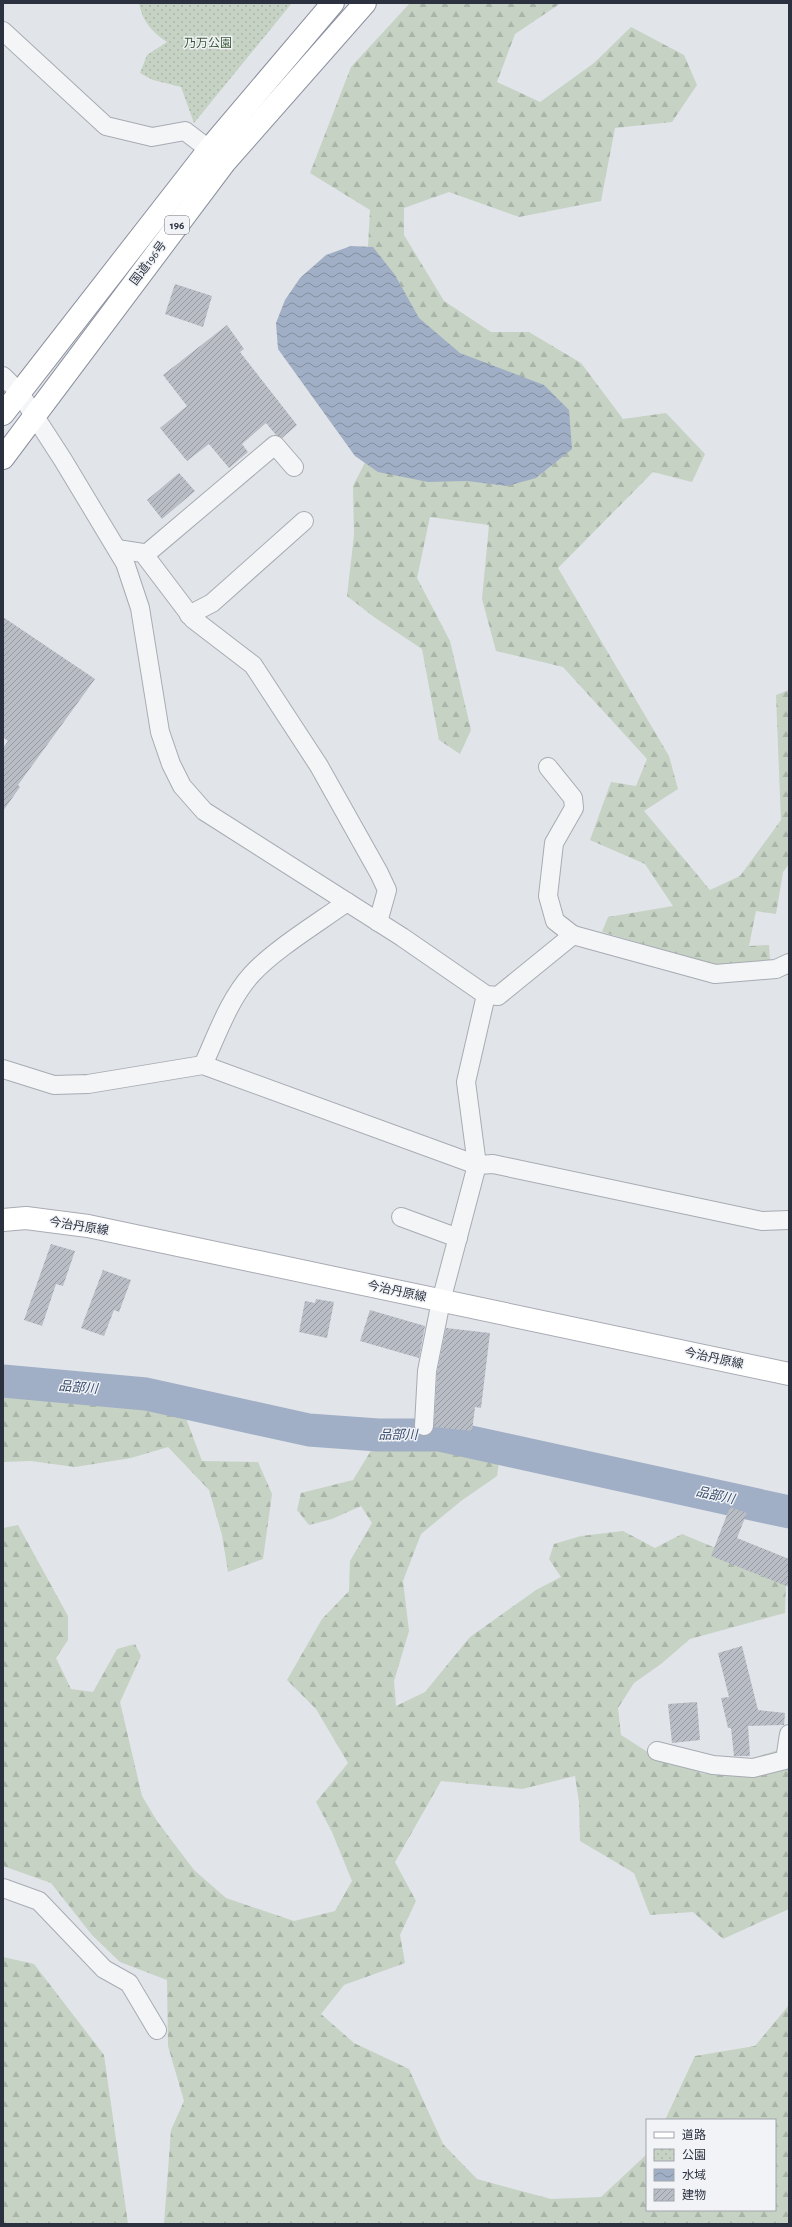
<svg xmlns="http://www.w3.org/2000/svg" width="792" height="2227" font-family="'Alegreya Sans','Noto Sans JP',sans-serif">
<defs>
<pattern id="forest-firs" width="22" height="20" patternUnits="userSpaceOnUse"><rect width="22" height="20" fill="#c6d2c3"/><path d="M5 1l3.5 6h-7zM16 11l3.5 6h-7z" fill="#aab5a9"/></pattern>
<pattern id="park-dots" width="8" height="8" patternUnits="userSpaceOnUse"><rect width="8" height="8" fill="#c6d2c3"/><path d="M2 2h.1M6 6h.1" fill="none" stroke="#aab5a9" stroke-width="1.8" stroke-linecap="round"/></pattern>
<pattern id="water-waves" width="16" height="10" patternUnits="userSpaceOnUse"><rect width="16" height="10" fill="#a0afc5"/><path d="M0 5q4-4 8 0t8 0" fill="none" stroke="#838fa1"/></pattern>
<pattern id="building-hatch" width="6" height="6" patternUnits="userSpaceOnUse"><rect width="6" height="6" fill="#b9bdc5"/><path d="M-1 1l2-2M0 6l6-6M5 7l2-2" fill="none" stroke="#979aa1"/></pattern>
</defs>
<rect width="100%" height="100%" fill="#e1e4e9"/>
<g fill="url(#forest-firs)">
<path d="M410 3H561L515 34 497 82 540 102 594 63 631 27 684 55 697 85 672 122 615 128 601 201 519 217 449 192 404 208V235L444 301 491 332H529L581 363 623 419 666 413 705 454 692 482 653 472 558 568 669 756 678 789 644 811 710 890 740 876 781 820 776 695 789 690V864L783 872 776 914 756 911 749 946 769 945 770 960 716 965 602 932 608 917 673 906 645 864 590 840 611 782 636 786 647 759 563 667 496 651 482 599 489 525 430 517 417 578 450 641 471 730 460 754 439 740 422 649 374 617 347 596 354 535 353 486 382 429 366 284 370 210 310 173 351 67Z"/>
<path d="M3 1392 141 1403 184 1413 202 1461 258 1462 272 1494 263 1559 228 1572 222 1535 209 1490 168 1447 131 1458 75 1467 31 1461 3 1462Z"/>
<path d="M437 1442 500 1455 497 1476 461 1501 421 1534 403 1581 409 1631 394 1681 396 1706 425 1692 470 1637 536 1590 561 1577 549 1559 554 1544 581 1536 623 1531 655 1548 682 1534 742 1559 786 1581 785 1613 690 1639 661 1664 634 1683 618 1708 621 1735 646 1751 704 1774 778 1750 789 1755V1909L723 1939 693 1912 650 1915 634 1873 580 1841 579 1802 575 1776 522 1789 441 1781 395 1862 416 1901 400 1935 405 1963 344 1985 321 2014 354 2043 409 2069 443 2144 477 2179 551 2199 601 2197 647 2154V2210H775V2120H665L695 2056 755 2046 789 2005V2224H164L171 2130 184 2101 168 2046 167 1980 120 1962 92 1935 51 1883 3 1866V1528L18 1525 68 1616V1640L56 1658 71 1689 93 1692 117 1649 135 1644 141 1656 120 1702 142 1796 157 1821 194 1870 226 1898 294 1921 335 1911 352 1881 332 1832 316 1802 348 1763 316 1709 287 1680 322 1619 349 1591 350 1561 372 1523 361 1506 332 1519 309 1525 297 1510 301 1493 353 1480 372 1449Z"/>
<path d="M3 1957 34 1964 104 2055 128 2224H3Z"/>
</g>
<path fill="url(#park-dots)" d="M139 3H292L194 123 181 87 153 80 140 73 147 55 167 42C153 33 142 21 139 3Z"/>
<path fill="url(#water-waves)" d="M351 246 373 247 395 275 419 318 460 353 544 385 569 410 572 449 536 478 507 486 467 481 428 482 378 472 355 456 278 349 276 323 285 300 300 278 326 255Z"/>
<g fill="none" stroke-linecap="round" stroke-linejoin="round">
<path stroke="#a0afc5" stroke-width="33" d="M3 1381 146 1394 309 1430 378 1435H439L789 1512"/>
</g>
<g fill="url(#building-hatch)">
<path d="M175 284 212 296 203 327 165 314Z"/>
<path d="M227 325 244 349 240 352 297 425 282 438 276 435 266 423 242 444 248 452 229 468 209 444 187 461 160 428 187 406 163 375Z"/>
<path d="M179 473 195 491 162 519 147 500Z"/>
<path d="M3 617 95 679 18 785 20 787 3 811V748L8 741 3 737Z"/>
<path d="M51 1244 75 1251 63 1286 56 1284 42 1326 24 1320Z"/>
<path d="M103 1270 131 1280 119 1312 114 1310 104 1336 81 1328Z"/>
<path d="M316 1299 334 1302 327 1338 299 1332 305 1301 315 1303Z"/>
<path d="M370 1310 425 1326 419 1358 360 1341Z"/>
<path d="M446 1328 490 1333 481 1408 475 1407 472 1431 434 1427 437 1372Z"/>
<path d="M730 1507 747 1513 737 1538 789 1559V1587L711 1556Z"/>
<path d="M742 1646 758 1710 785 1713 784 1725 748 1726 750 1756H734L731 1728H728L721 1698 729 1697 718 1653Z"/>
<path d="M697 1702 700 1740 672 1743 668 1704Z"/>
</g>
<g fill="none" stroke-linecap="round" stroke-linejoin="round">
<g stroke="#a7abb3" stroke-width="20">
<g id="street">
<path d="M3 31 106 126 152 137 185 131 219 157"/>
<path d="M3 376 19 392 63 460 125 563 140 608 160 732 171 764 182 786 204 811 402 937 486 995 498 996 573 935 715 974 776 969 789 963"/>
<path d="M117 549 143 553 193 619 253 665 319 766 379 873 387 890 378 922"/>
<path d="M145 555 275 445 294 467"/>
<path d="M189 615 212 603 304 521"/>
<path d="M548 767 573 798 574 808 554 843 548 896 555 921 573 935"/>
<path d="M203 1065C217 1035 229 999 252 974 275 949 318 923 347 902"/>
<path d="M3 1069 54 1085 88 1084 203 1065 477 1165 493 1164 762 1221 789 1220"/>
<path d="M401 1217 458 1238"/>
<path d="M424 1426 427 1371 441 1301 477 1165 466 1082 486 995"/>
<path d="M657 1751 713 1765 753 1768 785 1760 789 1734"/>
<path d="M3 1888 39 1901 104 1969 129 1983 157 2030"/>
</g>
</g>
<g stroke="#a7abb3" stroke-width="24">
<path id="secondary" d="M3 1220 26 1218 88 1226 789 1374"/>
</g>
<g stroke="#8a909e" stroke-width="24">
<g id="highway">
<path d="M3 414 210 148 333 3"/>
<path d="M3 458 225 162 365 3"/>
</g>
</g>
<use href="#street" stroke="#f4f5f7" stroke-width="18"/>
<use href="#secondary" stroke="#fff" stroke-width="22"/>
<use href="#highway" stroke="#fff" stroke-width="22"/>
</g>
<g text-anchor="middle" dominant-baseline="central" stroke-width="3" stroke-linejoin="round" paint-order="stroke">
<rect fill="#f1f3f6" stroke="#666b76" stroke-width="1" x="165" y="216" width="24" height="18" rx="3"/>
<g font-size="11" font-weight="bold" fill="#2b313f">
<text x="177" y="225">196</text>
</g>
<g font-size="12" fill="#3d593a" stroke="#f1f3f6">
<text x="208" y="43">乃万公園</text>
</g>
<g font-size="12" fill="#2b313f" stroke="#f1f3f6">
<text transform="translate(148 263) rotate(-53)">国道196号</text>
<text transform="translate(79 1226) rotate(9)">今治丹原線</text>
<text transform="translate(397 1291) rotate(12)">今治丹原線</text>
<text transform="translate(714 1358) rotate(12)">今治丹原線</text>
</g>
<g font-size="13" font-style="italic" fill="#394d6f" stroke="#f1f3f6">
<text transform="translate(78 1388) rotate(5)">品部川</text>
<text x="398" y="1435">品部川</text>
<text transform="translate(715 1496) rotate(12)">品部川</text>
</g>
</g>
<rect width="792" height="2227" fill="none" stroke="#2b313f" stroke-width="8"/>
<rect x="646" y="2119" width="130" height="92" fill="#f1f3f6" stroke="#a2a5ad"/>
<rect x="654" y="2132" width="20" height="6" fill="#ffffff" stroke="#a2a5ad"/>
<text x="682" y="2139" font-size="12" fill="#2b313f">道路</text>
<rect x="654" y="2149" width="20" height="12" fill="url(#park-dots)" stroke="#a2a5ad"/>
<text x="682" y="2159" font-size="12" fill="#2b313f">公園</text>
<rect x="654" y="2169" width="20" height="12" fill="url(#water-waves)" stroke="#a2a5ad"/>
<text x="682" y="2179" font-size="12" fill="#2b313f">水域</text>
<rect x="654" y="2189" width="20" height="12" fill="url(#building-hatch)" stroke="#a2a5ad"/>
<text x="682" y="2199" font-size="12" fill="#2b313f">建物</text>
</svg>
